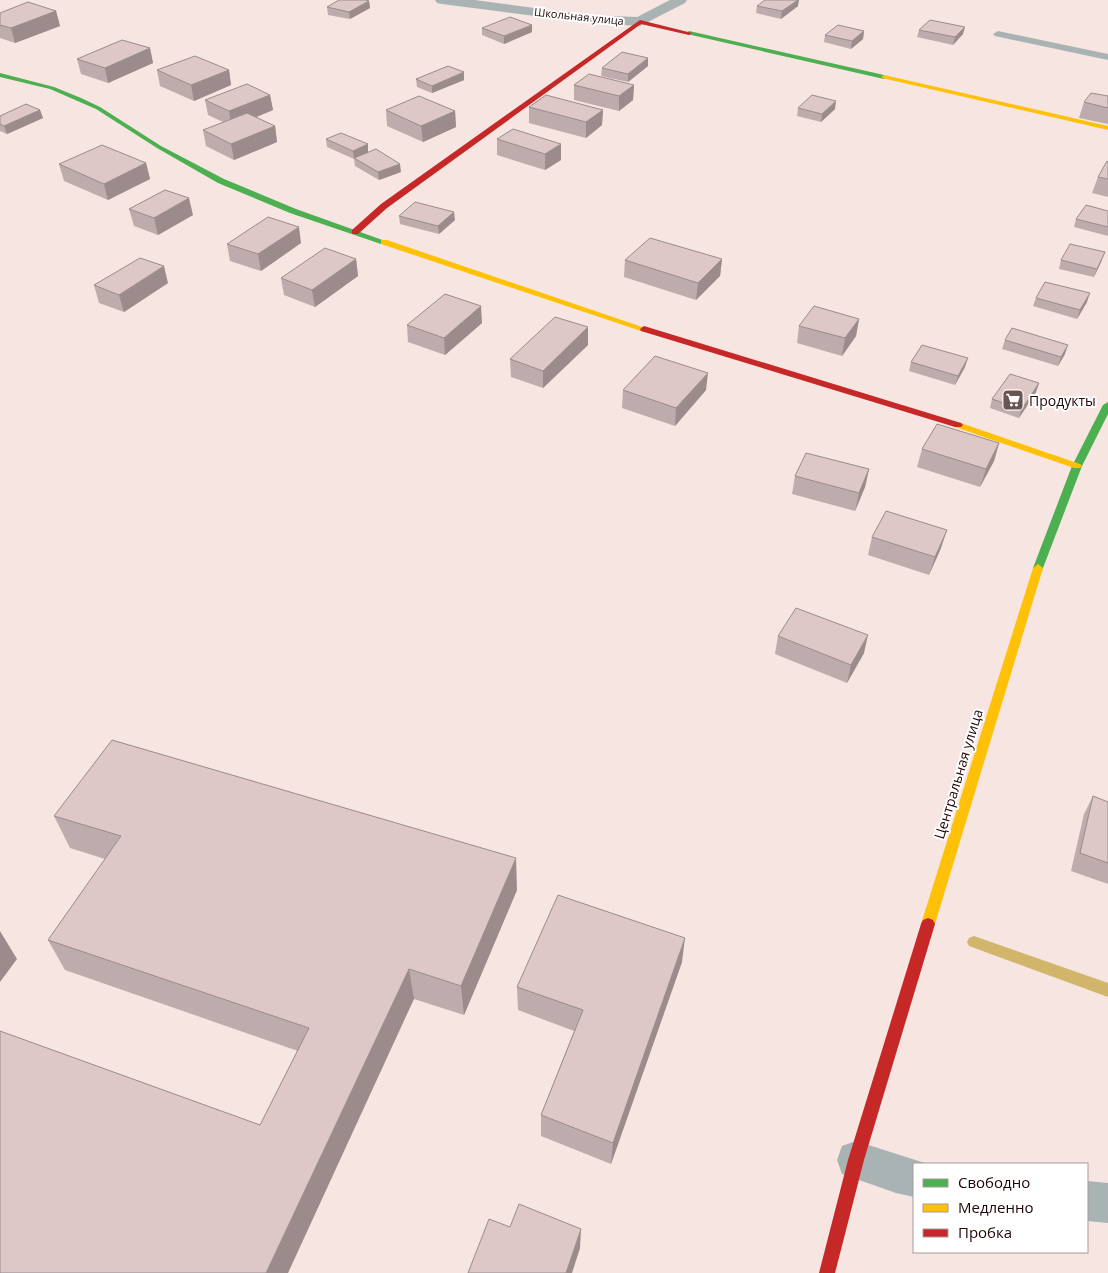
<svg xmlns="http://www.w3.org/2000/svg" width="1108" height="1273" font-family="'Open Sans',sans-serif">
<rect width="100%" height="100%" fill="#f6e5e1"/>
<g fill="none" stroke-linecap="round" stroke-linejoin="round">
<path fill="#d1b56b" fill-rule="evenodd" d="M974 936 1108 983V997L969 946 967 942 969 938Z"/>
<path fill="#aab3b4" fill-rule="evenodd" d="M998 31 1108 54V60L995 36 993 34Z"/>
<g fill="#aab3b4" fill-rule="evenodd">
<path d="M435 0H475L588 15 637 17 670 0H687L685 3 640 26 588 23 442 4 437 3Z"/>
<path d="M856 1141 928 1164H914V1197L896 1193 842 1174 837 1160 842 1146Z"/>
<path d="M1087 1181 1108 1183V1223L1087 1221Z"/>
</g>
<g fill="#4caf50" fill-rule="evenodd">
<path d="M689 31 884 75 887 77 884 79 687 34V32Z"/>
<path d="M0 73 54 87 81 98 100 107 161 146 224 179 296 209 388 242 381 244 290 213 218 183 157 148 96 109 50 89 0 77Z"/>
<path d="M1108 402V414L1082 466 1043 568 1042 571H1034L1033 568 1072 466 1103 405Z"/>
</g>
<g fill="#ffc107" fill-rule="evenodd">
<path d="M884 75 1108 126V130L882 78V76Z"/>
<path d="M381 240H387L648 329 644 332 641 331 381 244Z"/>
<path d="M958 422 1080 464 1082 466 1080 468H1074L955 427 953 425Z"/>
<path d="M1038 564 1043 568 935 924 933 928 928 930 923 928 921 924 1033 568Z"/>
</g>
<g fill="#c62828" fill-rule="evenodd">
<path d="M640 20 692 33 689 35 641 24 387 208 358 234H352V230L381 204Z"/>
<path d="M644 326 961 423 963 425 961 427H955L641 331 640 329Z"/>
<path d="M928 918 933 920 935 924 864 1160 835 1273H819L848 1160 921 924 923 920Z"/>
</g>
</g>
<g fill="#beabab">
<path d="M369 1 370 8 350 19 328 15 327 7Z"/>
<path d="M757 6H798L781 19 756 13Z"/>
<path d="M56 11 60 26 15 43 0 38V13Z"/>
<path d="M482 28 532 32 504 44 482 35Z"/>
<path d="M919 30 963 34 953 45 917 37Z"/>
<path d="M864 31 863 39 851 49 824 42 825 35Z"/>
<path d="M150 48 153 63 108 83 81 74 77 59Z"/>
<path d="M648 58V66L628 82 601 76 602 68Z"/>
<path d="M157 70H229L231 85 194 101 160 86Z"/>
<path d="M416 79 464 80 432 93 417 87Z"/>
<path d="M574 85H634L633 100 619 111 574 100Z"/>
<path d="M270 95 273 110 256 117 275 126 277 142 234 160 206 146 203 130 223 122 208 115 205 100Z"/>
<path d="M1108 96V124L1079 118 1084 102Z"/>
<path d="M529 107 603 110 602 125 586 138 529 123Z"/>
<path d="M798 108 835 109 821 122 797 116Z"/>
<path d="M40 110 43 118 7 134 0 131V116Z"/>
<path d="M386 110 455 111 456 127 423 142 387 126Z"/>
<path d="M326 139 368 144V152L401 172 379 180 355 166 354 159 327 147Z"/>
<path d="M497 139 561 144V160L545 170 497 155Z"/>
<path d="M1108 162V197L1092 193 1098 177Z"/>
<path d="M146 163 150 179 108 200 64 181 59 164Z"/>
<path d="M129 209 193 215 158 235 134 226Z"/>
<path d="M1108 211V236L1074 227 1076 219Z"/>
<path d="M399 216 455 220 439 234 400 224Z"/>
<path d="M301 243 261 271 230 261 227 244Z"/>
<path d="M356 259 358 276 315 307 284 295 281 278Z"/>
<path d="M722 259 720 276 696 300 624 277 625 260Z"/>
<path d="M1061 260H1102L1094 277 1059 269Z"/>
<path d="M168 283 124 312 99 303 94 285Z"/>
<path d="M1036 298 1087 302 1077 319 1033 306Z"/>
<path d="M859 319 856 336 842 356 797 343 799 326Z"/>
<path d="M482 323 445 355 408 342 407 325Z"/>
<path d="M588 327V345L543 388 511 377 510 359Z"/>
<path d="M1005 340 1065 354 1058 366 1002 349Z"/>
<path d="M911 362 965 367 955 385 909 371Z"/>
<path d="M1039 383 1036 392 1019 418 990 408 992 399Z"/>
<path d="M623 390H706L675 426 622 408Z"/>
<path d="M999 443 994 461 980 487 917 467 922 449Z"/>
<path d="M869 469 865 487 855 511 792 494 795 476Z"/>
<path d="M872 537 941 548 929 575 868 555Z"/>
<path d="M778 636 864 653 847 683 775 654Z"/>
<path d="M1093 796 1108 802V884L1071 871 1084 814Z"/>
<path d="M54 816 517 890 464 1015 414 999 260 1125 298 1051 65 970 48 940 105 859 70 848Z"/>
<path d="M682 962 611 1164 541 1136V1115L574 1031 518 1010 517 987Z"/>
</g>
<g fill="#9b8b8b">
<path d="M798 0H799L798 6 781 19 782 11Z"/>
<path d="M369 1 370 8 350 19 349 12Z"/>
<path d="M56 11 60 26 15 43 11 28Z"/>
<path d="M532 25V32L504 44V36Z"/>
<path d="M965 27 963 34 953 45 955 37Z"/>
<path d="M864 31 863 39 851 49 852 41Z"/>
<path d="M150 48 153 63 108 83 105 68Z"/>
<path d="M648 58V66L628 82V74Z"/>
<path d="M229 70 231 85 194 101 191 85Z"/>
<path d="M464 72V80L432 93V86Z"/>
<path d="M634 85 633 100 619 111V96Z"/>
<path d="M270 95 273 110 232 127 229 111Z"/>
<path d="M836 101 835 109 821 122 822 114Z"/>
<path d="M40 110 43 118 7 134 4 126Z"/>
<path d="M603 110 602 125 586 138V122Z"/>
<path d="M455 111 456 127 423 142 421 126Z"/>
<path d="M275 126 277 142 234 160 231 144Z"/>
<path d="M368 144V153L354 158V159L353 151Z"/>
<path d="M561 144V160L545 170V154Z"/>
<path d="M146 163 150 179 108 200 104 184Z"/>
<path d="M400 164 401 172 379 180 378 172Z"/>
<path d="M189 198 193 215 158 235 154 218Z"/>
<path d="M454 212 455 220 439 234 438 226Z"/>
<path d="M299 227 301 243 261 271 258 254Z"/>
<path d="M1105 252 1102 260 1094 277 1097 269Z"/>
<path d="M356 259 358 276 315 307 312 290Z"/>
<path d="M722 259 720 276 696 300 698 283Z"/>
<path d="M164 266 168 283 124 312 119 295Z"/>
<path d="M1090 293 1087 302 1077 319 1080 310Z"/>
<path d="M481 306 482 323 445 355 444 338Z"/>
<path d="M859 319 856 336 842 356 845 338Z"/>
<path d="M588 327V345L543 388V371Z"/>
<path d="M1068 345 1065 354 1058 366 1061 357Z"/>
<path d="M968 358 965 367 955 385 958 376Z"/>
<path d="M708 373 706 390 675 426 676 408Z"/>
<path d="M1039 383 1036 392 1019 418 1022 409Z"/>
<path d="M999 443 994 461 980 487 986 469Z"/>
<path d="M869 469 865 487 855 511 859 493Z"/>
<path d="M947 530 941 548 929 575 935 557Z"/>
<path d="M868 635 864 653 847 683 851 665Z"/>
<path d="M516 858 517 890 464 1015 461 986Z"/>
<path d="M0 931 17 959 0 982Z"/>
<path d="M685 938 682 962 611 1164 613 1143Z"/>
<path d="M409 969 414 999 288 1273H266Z"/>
<path d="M581 1229 580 1248 572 1273H566Z"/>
</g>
<g fill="#ddc7c7" stroke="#9b8b8b">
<path d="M339 0H366L369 1 349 12 327 7Z"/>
<path d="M765 0H798L782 11 757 6Z"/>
<path d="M28 2 56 11 11 28 0 25V13Z"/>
<path d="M510 17 532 25 504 36 482 28Z"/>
<path d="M930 20 965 27 955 37 919 30Z"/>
<path d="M838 25 864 31 852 41 825 35Z"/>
<path d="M122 40 150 48 105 68 77 59Z"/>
<path d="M622 52 648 58 628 74 602 68Z"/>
<path d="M195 56 229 70 191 85 157 70Z"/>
<path d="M448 66 464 72 432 86 416 79Z"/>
<path d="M589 74 634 85 619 96 574 85Z"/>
<path d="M247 84 270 95 229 111 205 100Z"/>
<path d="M1091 93 1108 96V108L1084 102Z"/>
<path d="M546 95 603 110 586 122 529 107Z"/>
<path d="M812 95 836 101 822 114 798 108Z"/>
<path d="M419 96 455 111 421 126 386 110Z"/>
<path d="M26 104 40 110 4 126 0 124V116Z"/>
<path d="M247 113 275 126 231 144 203 130Z"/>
<path d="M513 129 561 144 545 154 497 139Z"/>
<path d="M341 133 368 144 353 151 326 139Z"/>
<path d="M102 145 146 163 104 184 59 164Z"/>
<path d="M376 149 400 164 378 172 354 158Z"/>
<path d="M1107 161 1108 162V179L1098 177Z"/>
<path d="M165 190 189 198 154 218 129 209Z"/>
<path d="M415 202 454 212 438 226 399 216Z"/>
<path d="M1086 205 1108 211V227L1076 219Z"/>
<path d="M268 217 299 227 258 254 227 244Z"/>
<path d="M650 238 722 259 698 283 625 260Z"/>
<path d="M1070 244 1105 252 1097 269 1061 260Z"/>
<path d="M325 248 356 259 312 290 281 278Z"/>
<path d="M140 258 164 266 119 295 94 285Z"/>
<path d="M1045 282 1090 293 1080 310 1036 298Z"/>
<path d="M445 294 481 306 444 338 407 325Z"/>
<path d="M814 306 859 319 845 338 799 326Z"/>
<path d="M555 317 588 327 543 371 510 359Z"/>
<path d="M1012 328 1068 345 1061 357 1005 340Z"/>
<path d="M922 345 968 358 958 376 911 362Z"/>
<path d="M655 356 708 373 676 408 623 390Z"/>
<path d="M1010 374 1039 383 1022 409 992 399Z"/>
<path d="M937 424 999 443 986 469 922 449Z"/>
<path d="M806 453 869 469 859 493 795 476Z"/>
<path d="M886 511 947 530 935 557 872 537Z"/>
<path d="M796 608 868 635 851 665 778 636Z"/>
<path d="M112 740 516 858 461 986 409 969 266 1273H0V1031L260 1125 309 1028 48 940 121 836 54 816Z"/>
<path d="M1093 796 1108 802V863L1080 853Z"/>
<path d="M558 895 685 938 613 1143 541 1115 583 1010 517 987Z"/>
<path d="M519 1204 581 1229 566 1273H468L489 1219 510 1227Z"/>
</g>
<defs>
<g id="supermarket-square" transform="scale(1.125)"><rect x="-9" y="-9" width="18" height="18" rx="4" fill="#6a5451" stroke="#fff"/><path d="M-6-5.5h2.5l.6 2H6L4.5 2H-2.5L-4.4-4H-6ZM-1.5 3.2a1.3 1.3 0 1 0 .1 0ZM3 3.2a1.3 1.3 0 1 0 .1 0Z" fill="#fff"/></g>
</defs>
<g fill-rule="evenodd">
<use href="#supermarket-square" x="1013" y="400"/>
</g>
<g text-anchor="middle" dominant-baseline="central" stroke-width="4" stroke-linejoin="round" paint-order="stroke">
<g font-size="11" fill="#1f0604" stroke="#fff">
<text transform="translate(579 16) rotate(6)">Школьная улица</text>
</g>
<g font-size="14" fill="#1f0604" stroke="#fff" text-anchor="start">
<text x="1029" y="400">Продукты</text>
</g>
<g font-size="14" fill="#1f0604" stroke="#fff">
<text transform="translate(958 774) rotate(-73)">Центральная улица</text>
</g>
</g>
<rect x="913" y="1163" width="175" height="90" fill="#ffffff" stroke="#a59b9b"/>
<rect x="923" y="1179" width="25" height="8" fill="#4caf50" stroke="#a59b9b"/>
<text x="958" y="1188" font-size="15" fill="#1f0604">Свободно</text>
<rect x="923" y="1204" width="25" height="8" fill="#ffc107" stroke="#a59b9b"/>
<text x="958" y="1213" font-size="15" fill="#1f0604">Медленно</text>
<rect x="923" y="1229" width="25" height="8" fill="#c62828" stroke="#a59b9b"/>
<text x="958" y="1238" font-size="15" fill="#1f0604">Пробка</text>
</svg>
